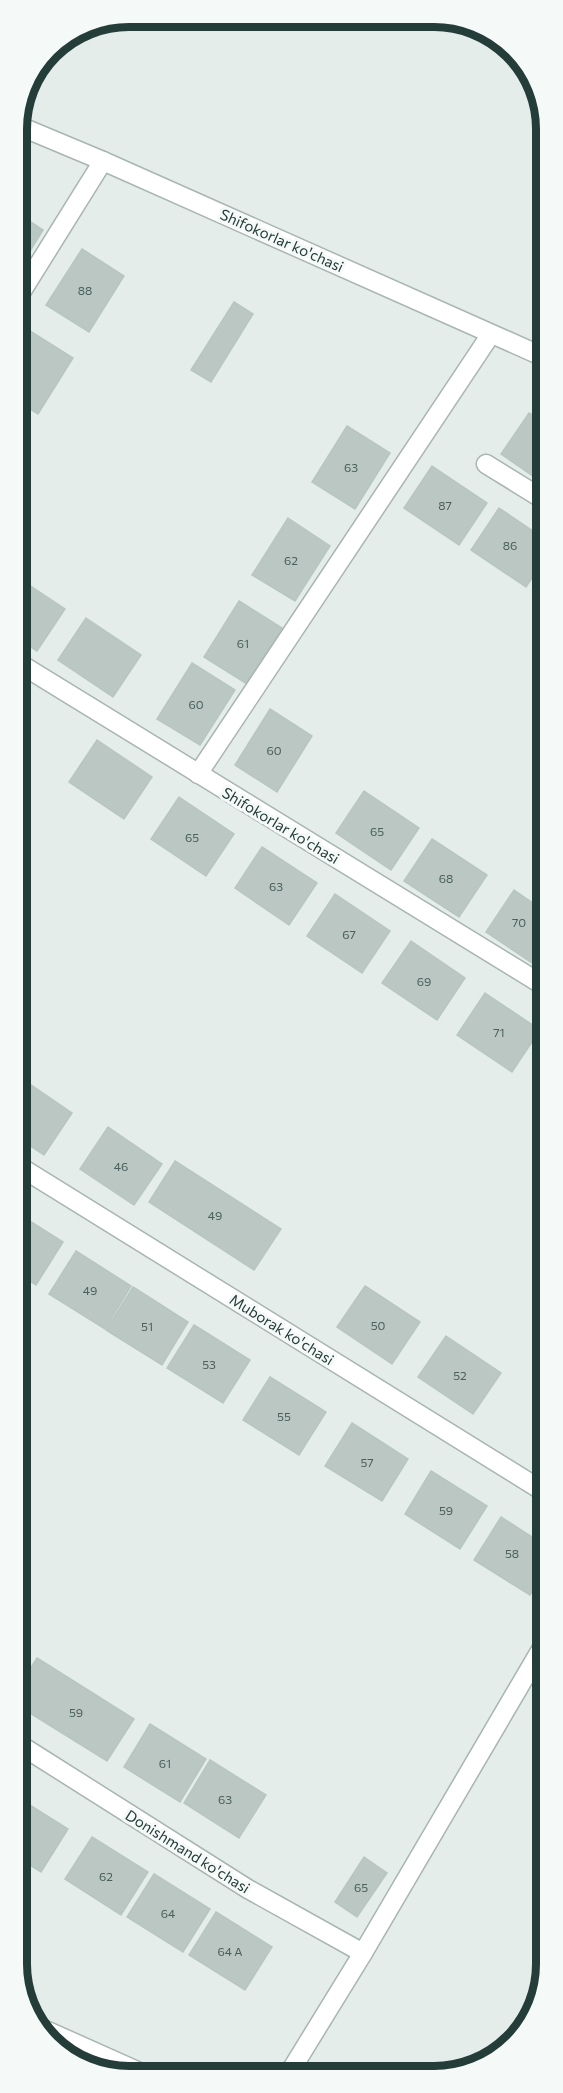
<svg xmlns="http://www.w3.org/2000/svg" width="563" height="2093" font-family="Commissioner,sans-serif">
<rect width="100%" height="100%" fill="#e5edea"/>
<g fill="#bac7c3" stroke="#b8c6c2" stroke-width="1.5">
<path d="M17 213 43 230 17 272Z"/>
<path d="M82 249 124 276 89 332 46 305Z"/>
<path d="M234 302 253 314 211 382 191 370Z"/>
<path d="M30 331 73 358 38 414 17 401V353Z"/>
<path d="M529 413 546 424V485L501 454Z"/>
<path d="M347 426 390 453 355 509 312 482Z"/>
<path d="M432 466 487 503 459 545 404 508Z"/>
<path d="M499 508 546 540V557L526 587 471 550Z"/>
<path d="M288 518 330 546 295 601 252 575Z"/>
<path d="M17 577 65 609 37 651 17 638Z"/>
<path d="M239 601 282 628 247 684 204 657Z"/>
<path d="M86 618 141 655 113 697 58 660Z"/>
<path d="M192 663 235 690 200 745 157 719Z"/>
<path d="M270 709 312 736 277 792 235 765Z"/>
<path d="M97 740 152 777 124 819 69 782Z"/>
<path d="M364 791 419 828 391 870 336 833Z"/>
<path d="M179 797 234 834 206 876 151 839Z"/>
<path d="M432 839 487 875 459 917 404 881Z"/>
<path d="M262 847 317 883 289 925 235 888Z"/>
<path d="M514 890 546 912V961L541 969 486 932Z"/>
<path d="M335 894 390 931 362 973 307 936Z"/>
<path d="M411 941 465 978 437 1020 382 983Z"/>
<path d="M485 993 540 1030 512 1072 457 1035Z"/>
<path d="M18 1076 72 1113 44 1155 17 1137Z"/>
<path d="M108 1127 162 1164 134 1205 80 1169Z"/>
<path d="M175 1161 281 1229 254 1270 149 1202Z"/>
<path d="M17 1213 63 1242 36 1285 17 1273Z"/>
<path d="M76 1251 131 1286 105 1329 49 1294Z"/>
<path d="M365 1286 420 1322 392 1364 337 1327Z"/>
<path d="M133 1287 188 1322 162 1365 106 1330Z"/>
<path d="M194 1325 250 1360 223 1403 167 1368Z"/>
<path d="M446 1336 501 1373 473 1414 418 1377Z"/>
<path d="M270 1377 326 1412 299 1455 243 1420Z"/>
<path d="M352 1423 408 1459 382 1501 325 1466Z"/>
<path d="M431 1471 487 1506 460 1549 405 1514Z"/>
<path d="M501 1517 546 1546V1569L530 1595 474 1560Z"/>
<path d="M37 1658 134 1719 107 1761 17 1705V1689Z"/>
<path d="M150 1724 206 1759 180 1802 124 1767Z"/>
<path d="M210 1760 266 1795 239 1838 184 1803Z"/>
<path d="M17 1797 68 1829 41 1872 17 1857Z"/>
<path d="M92 1837 148 1872 121 1915 65 1879Z"/>
<path d="M364 1857 387 1873 357 1917 335 1902Z"/>
<path d="M154 1874 210 1909 183 1952 127 1917Z"/>
<path d="M216 1912 272 1947 245 1990 189 1955Z"/>
</g>
<g fill="none" stroke-linecap="round" stroke-linejoin="round">
<g stroke="#a8b5b1" stroke-width="21">
<g id="street">
<path d="M17 125 103 161 546 358"/>
<path d="M17 299 103 161"/>
<path d="M486 464 546 501"/>
<path d="M17 662 546 987"/>
<path d="M198 774 491 334"/>
<path d="M17 1165 546 1493"/>
<path d="M17 1743 248 1889 363 1953"/>
<path d="M41 2028 144 2074"/>
<path d="M288 2075 363 1953 546 1641"/>
</g>
</g>
<use href="#street" stroke="#fff" stroke-width="18"/>
</g>
<g text-anchor="middle" dominant-baseline="central" stroke-width="6" stroke-linejoin="round" paint-order="stroke">
<g font-size="12" fill="#4a605c">
<text x="85" y="290">88</text>
<text x="351" y="467">63</text>
<text x="445" y="505">87</text>
<text x="510" y="545">86</text>
<text x="291" y="560">62</text>
<text x="243" y="643">61</text>
<text x="196" y="704">60</text>
<text x="274" y="750">60</text>
<text x="377" y="831">65</text>
<text x="192" y="837">65</text>
<text x="446" y="878">68</text>
<text x="276" y="886">63</text>
<text x="519" y="922">70</text>
<text x="349" y="934">67</text>
<text x="424" y="981">69</text>
<text x="499" y="1032">71</text>
<text x="121" y="1166">46</text>
<text x="215" y="1215">49</text>
<text x="90" y="1290">49</text>
<text x="378" y="1325">50</text>
<text x="147" y="1326">51</text>
<text x="209" y="1364">53</text>
<text x="460" y="1375">52</text>
<text x="284" y="1416">55</text>
<text x="367" y="1462">57</text>
<text x="446" y="1510">59</text>
<text x="512" y="1553">58</text>
<text x="76" y="1712">59</text>
<text x="165" y="1763">61</text>
<text x="225" y="1799">63</text>
<text x="106" y="1876">62</text>
<text x="361" y="1887">65</text>
<text x="168" y="1913">64</text>
<text x="230" y="1951">64 А</text>
</g>
<g font-size="15" fill="#253d39" stroke="#f5f9f8">
<text transform="translate(282 240) rotate(24)">Shifokorlar ko'chasi</text>
<text transform="translate(281 825) rotate(31)">Shifokorlar ko'chasi</text>
<text transform="translate(282 1329) rotate(32)">Muborak ko'chasi</text>
<text transform="translate(188 1851) rotate(32)">Donishmand ko'chasi</text>
</g>
</g>
<path d="M0 0H563V2093H0ZM129 27H434A102 102 0 0 1 536 129V1964A102 102 0 0 1 434 2066H129A102 102 0 0 1 27 1964V129A102 102 0 0 1 129 27Z" fill="#f5f9f8" fill-rule="evenodd"/>
<path fill="none" stroke="#253d39" stroke-width="8" d="M129 27H434A102 102 0 0 1 536 129V1964A102 102 0 0 1 434 2066H129A102 102 0 0 1 27 1964V129A102 102 0 0 1 129 27Z"/>
</svg>
